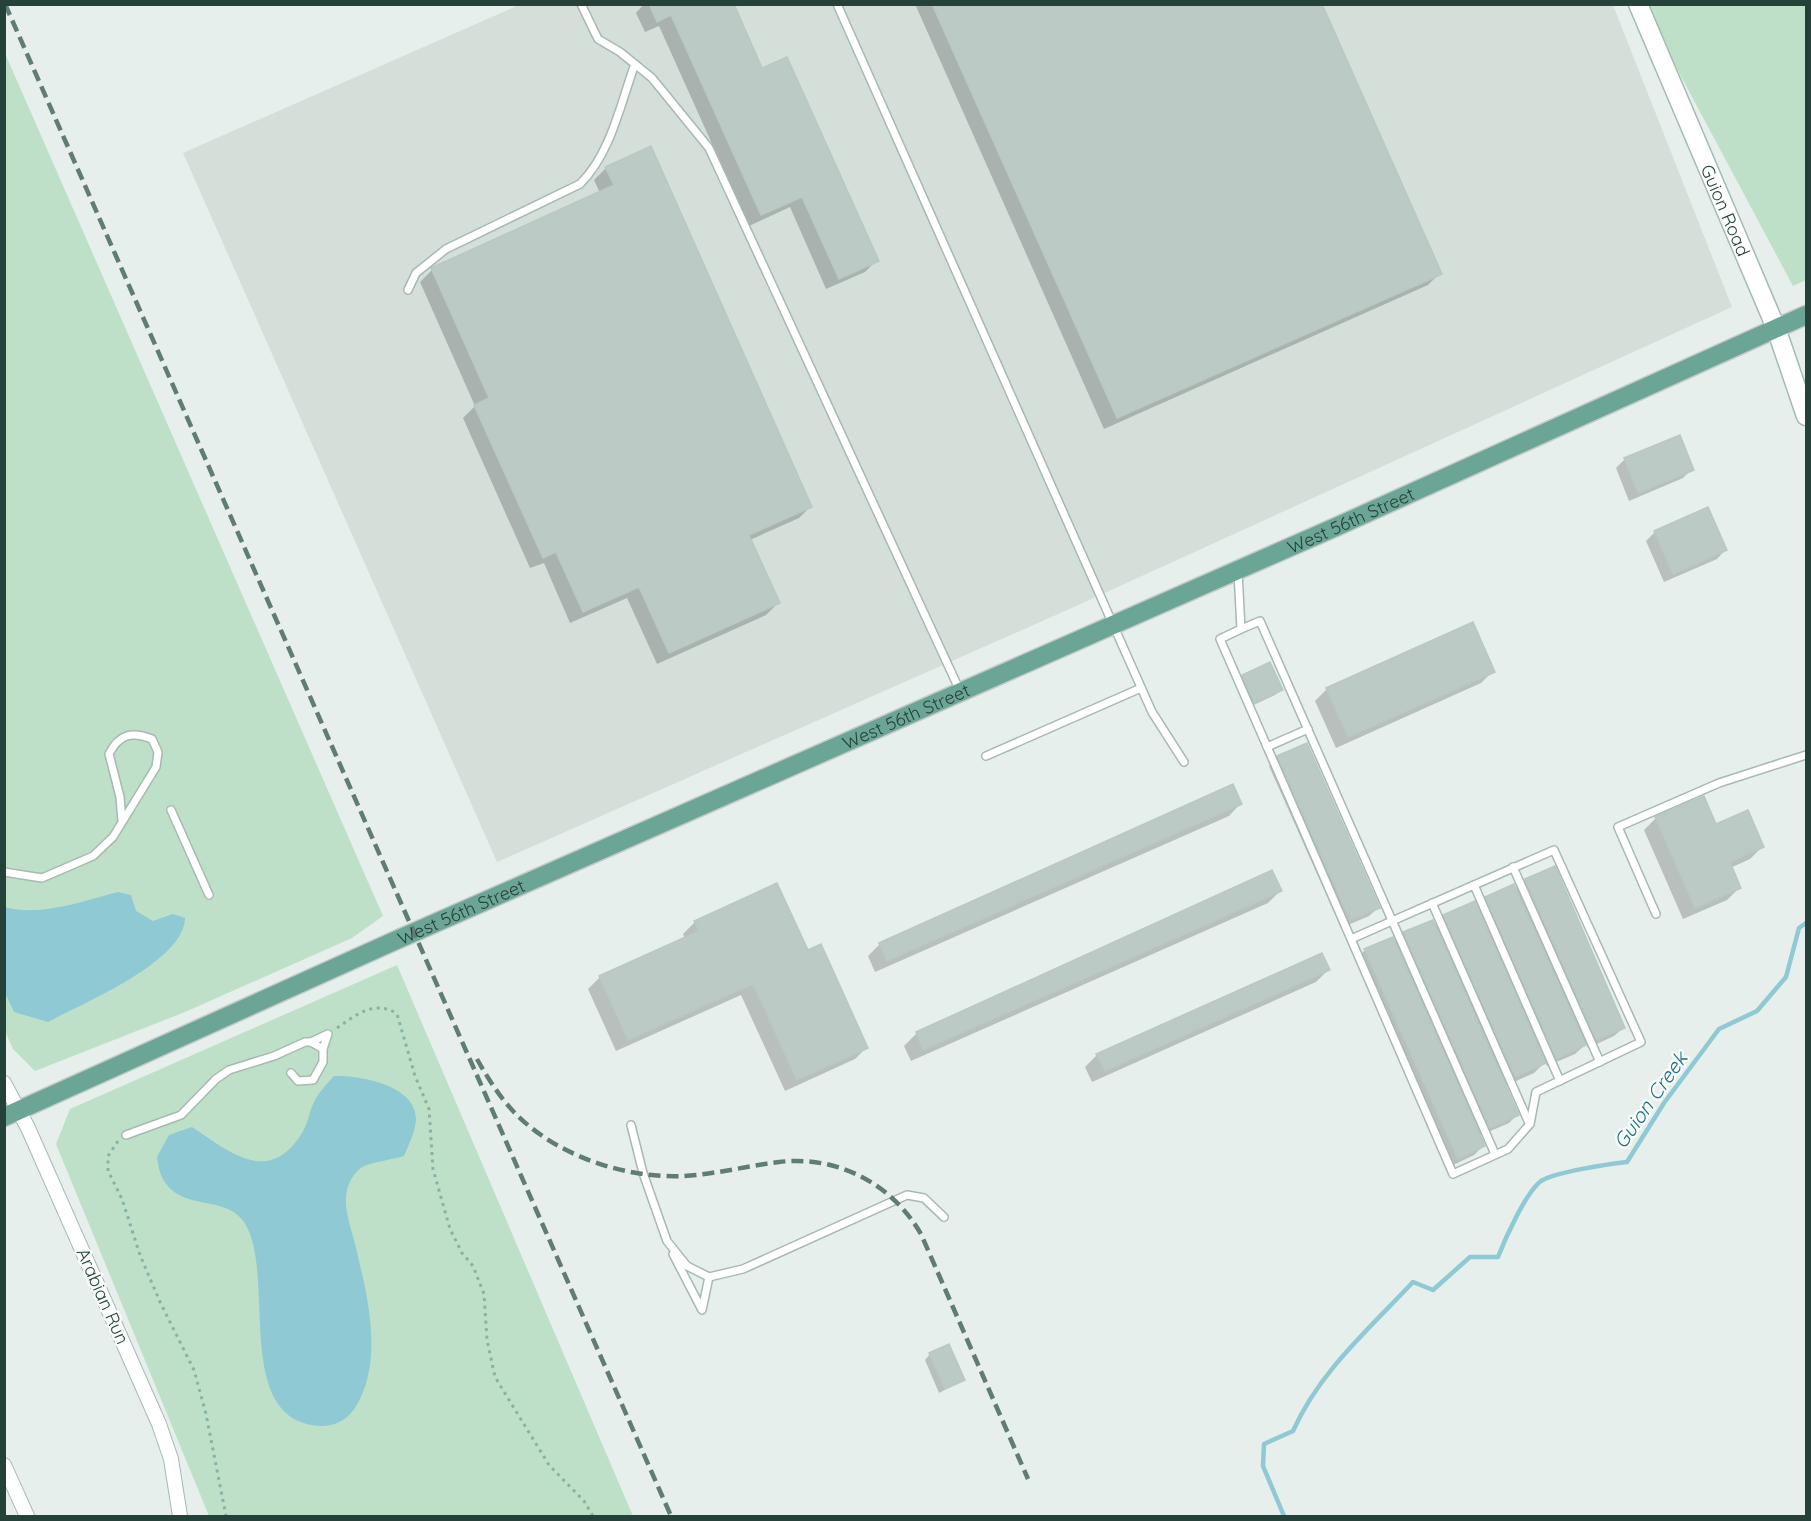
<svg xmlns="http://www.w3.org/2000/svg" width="1811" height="1521" font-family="Quicksand,sans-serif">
<rect width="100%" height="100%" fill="#e6efeb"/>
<path fill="#d4dfda" d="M519 5H1613L1732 307 1065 611 497 862 183 153Z"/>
<g fill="#bfe0c8">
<path d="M1643 5H1806V280L1793 286Z"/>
<path d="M4 51 383 916 352 938 185 1012 35 1071 13 1049 4 1029Z"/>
<path d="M397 965 633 1516H209L56 1144 70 1109Z"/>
</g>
<g fill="#8ec9d4">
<path d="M118 892 131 895 136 911 153 921 173 914 185 918C184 962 83 1003 48 1022L14 1012 5 993V907C41 917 83 901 118 892Z"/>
<path d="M334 1076C359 1075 417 1085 416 1120 415 1132 409 1144 404 1156 395 1159 367 1163 361 1168 354 1173 349 1182 347 1190 343 1208 351 1227 355 1244 367 1294 385 1360 355 1408 347 1420 335 1426 321 1426 230 1422 278 1273 244 1222 225 1194 181 1212 163 1179 159 1172 158 1163 157 1157L169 1135 192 1127C231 1153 269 1186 302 1133 308 1124 309 1112 314 1102 318 1093 327 1084 334 1076Z"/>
</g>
<g fill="#0003">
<path d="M644 4H732L761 70 877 260 865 272 826 289 790 207 749 226 659 26 645 32 636 13Z"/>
<path d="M915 4H1320L1440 273 1428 285 1104 429Z"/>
<path d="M606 168 811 506 799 518 750 540 778 603 766 615 657 664 627 598 570 623 544 563 530 568 463 418 475 406 420 282 432 270 600 193 594 180Z"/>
<path d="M1679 437 1692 469 1683 478 1629 501 1616 468 1625 459Z"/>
<path d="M1655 532 1725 550 1717 559 1664 582 1646 541Z"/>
<path d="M1493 671 1481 683 1336 748 1315 701 1327 689Z"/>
<path d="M1243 676 1281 690 1275 695 1249 707 1237 681Z"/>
<path d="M1278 757 1378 908 1369 916 1341 928 1269 766Z"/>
<path d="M1240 804 1229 816 875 972 868 956 880 944Z"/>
<path d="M1656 818 1715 826 1762 847 1750 859 1730 868 1739 888 1727 900 1683 919 1644 830Z"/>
<path d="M1554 868 1623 1028 1614 1036 1588 1048 1586 1044 1575 1054 1547 1066 1545 1062 1534 1073 1505 1086 1517 1115 1509 1123 1479 1136 1483 1146 1474 1155 1449 1167 1357 959 1365 950 1394 943 1404 933 1434 926 1444 916 1476 907 1486 897 1515 890 1525 880Z"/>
<path d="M1272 872 1280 891 1268 903 911 1061 904 1046 916 1034Z"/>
<path d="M695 922 807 952 867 1047 855 1059 785 1091 741 995 616 1051 588 989 600 977 685 939 683 934Z"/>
<path d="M1328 970 1316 982 1092 1082 1085 1067 1097 1055Z"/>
<path d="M930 1354 963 1380 939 1393 925 1360Z"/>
</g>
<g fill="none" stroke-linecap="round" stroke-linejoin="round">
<path stroke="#8ec9d4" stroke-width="4.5" d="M1284 1516 1263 1466 1264 1444 1293 1431C1320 1371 1368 1330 1413 1282L1433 1290 1470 1257H1498C1505 1239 1526 1192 1541 1181 1555 1172 1609 1164 1627 1162L1664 1103 1719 1029 1757 1011 1786 977 1799 928 1806 923"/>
</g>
<g fill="#bbcac4" stroke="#b8c9c2" stroke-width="1.5">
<path d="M649 4H734L762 68 787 57 879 261 839 279 802 197 761 215 671 15 657 22Z"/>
<path d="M932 4H1322L1442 274 1117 418Z"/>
<path d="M651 146 812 507 749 535 780 603 669 653 639 587 583 612 556 552 543 558 474 405 489 398 431 268 614 185 605 167Z"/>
<path d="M1680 435 1694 470 1638 493 1624 458Z"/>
<path d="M1708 507 1727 550 1673 574 1654 531Z"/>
<path d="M1473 622 1495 672 1348 737 1326 688Z"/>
<path d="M1270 662 1283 690 1254 703 1242 675Z"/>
<path d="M1307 743 1380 908 1350 920 1277 756Z"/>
<path d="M1233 784 1242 804 887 961 879 943Z"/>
<path d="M1704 796 1716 824 1748 810 1764 847 1730 862 1741 888 1695 908 1655 817Z"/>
<path d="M1555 866 1625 1028 1596 1040 1525 879Z"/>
<path d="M1272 870 1282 891 923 1050 916 1032Z"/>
<path d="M777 883 808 950 821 944 868 1048 797 1080 753 984 628 1040 599 976 699 931 694 921Z"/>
<path d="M1514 884 1586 1045 1556 1059 1485 897Z"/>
<path d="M1475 901 1546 1063 1515 1077 1443 915Z"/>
<path d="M1433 920 1519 1115 1490 1128 1403 932Z"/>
<path d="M1393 937 1485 1146 1458 1159 1364 949Z"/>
<path d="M1322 953 1330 970 1105 1071 1096 1054Z"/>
<path d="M949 1344 965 1380 945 1389 929 1353Z"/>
</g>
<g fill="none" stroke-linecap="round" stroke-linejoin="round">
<g stroke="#a8b8b2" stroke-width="10">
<g id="lane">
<path d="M581 4 598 39 620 52 652 78 709 148 960 691"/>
<path d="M837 4 1152 712 1184 762"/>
<path d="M408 290 416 273 446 249 580 184C611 153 620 105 635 64"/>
<path d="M1238 572 1241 629 1220 639C1298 817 1376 996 1453 1174L1508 1149 1530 1124 1536 1092 1641 1042 1554 850 1351 939"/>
<path d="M1241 629 1260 621 1495 1154"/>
<path d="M1267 747 1308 729"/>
<path d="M986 756 1141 688"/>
<path d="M171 810 209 895"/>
<path d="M1513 867 1600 1062"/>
<path d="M4 872 42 878 93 856 113 837 156 767 158 752 152 739C132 731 119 734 109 754L120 797 122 822"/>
<path d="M1474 885 1560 1081"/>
<path d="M1432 903 1529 1123"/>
<path d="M1656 914 1618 827 1719 783 1806 755"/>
<path d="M311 1042 328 1034 323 1049"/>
<path d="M631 1125 643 1173 667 1241 687 1266 709 1277 743 1269 907 1195 924 1198 944 1217"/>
<path d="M126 1135 181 1115 216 1079 229 1070 274 1056 305 1042H311L323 1049V1062L313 1080 298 1081 291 1073"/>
<path d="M673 1254 702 1310 709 1277"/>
</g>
</g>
<g stroke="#a8b8b2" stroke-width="16">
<g id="street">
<path d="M4 1083 28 1128 159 1424 171 1459 180 1516"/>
<path d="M4 1465 27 1516"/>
</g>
</g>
<g stroke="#a4bbb3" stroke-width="21">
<g id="secondary">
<path id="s1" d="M1638 4 1776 328 1806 416"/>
</g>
</g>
<g stroke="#c2cac8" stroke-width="21">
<g id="primary">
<path id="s2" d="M4 1117 392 942 1338 526 1806 315"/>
</g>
</g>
<g stroke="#86b3a5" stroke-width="3" stroke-dasharray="3 4.5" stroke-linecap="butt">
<path d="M337 1028C356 1015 375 999 397 1014L415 1076 429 1109 433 1169 450 1229 462 1253 473 1266 484 1294 487 1340 495 1377 549 1465 584 1501 593 1516"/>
<path d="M118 1141 108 1156V1171L122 1199 140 1255 160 1302 194 1370 206 1414 226 1516"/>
</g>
<use href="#lane" stroke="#fff" stroke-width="7"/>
<use href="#street" stroke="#fff" stroke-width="14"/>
<use href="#secondary" stroke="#fff" stroke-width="18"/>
<use href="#primary" stroke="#6aa596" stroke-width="18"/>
<g stroke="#5f7d75" stroke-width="4.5" stroke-dasharray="12 6" stroke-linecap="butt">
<path d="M5 4 671 1516"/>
<path d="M477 1059C487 1077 499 1096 513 1111 554 1155 625 1179 684 1176 716 1174 747 1166 779 1162 838 1155 892 1184 921 1234L1028 1479"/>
</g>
</g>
<g text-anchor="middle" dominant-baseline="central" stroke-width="5" stroke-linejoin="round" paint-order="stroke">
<g font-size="18" fill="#24423a" stroke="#f7fbf9">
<text stroke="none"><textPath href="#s1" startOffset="224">Guion Road</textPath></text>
<text stroke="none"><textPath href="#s2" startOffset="1473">West 56th Street</textPath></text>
<text stroke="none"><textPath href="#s2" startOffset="987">West 56th Street</textPath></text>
<text stroke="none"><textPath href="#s2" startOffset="501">West 56th Street</textPath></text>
<text transform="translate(103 1296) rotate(66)">Arabian Run</text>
</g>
<g font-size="20" font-style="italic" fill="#1c6f80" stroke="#f7fbf9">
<text transform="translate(1650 1100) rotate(-55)">Guion Creek</text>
</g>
</g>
<rect width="1811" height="1521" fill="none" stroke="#24423a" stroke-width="12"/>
</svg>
